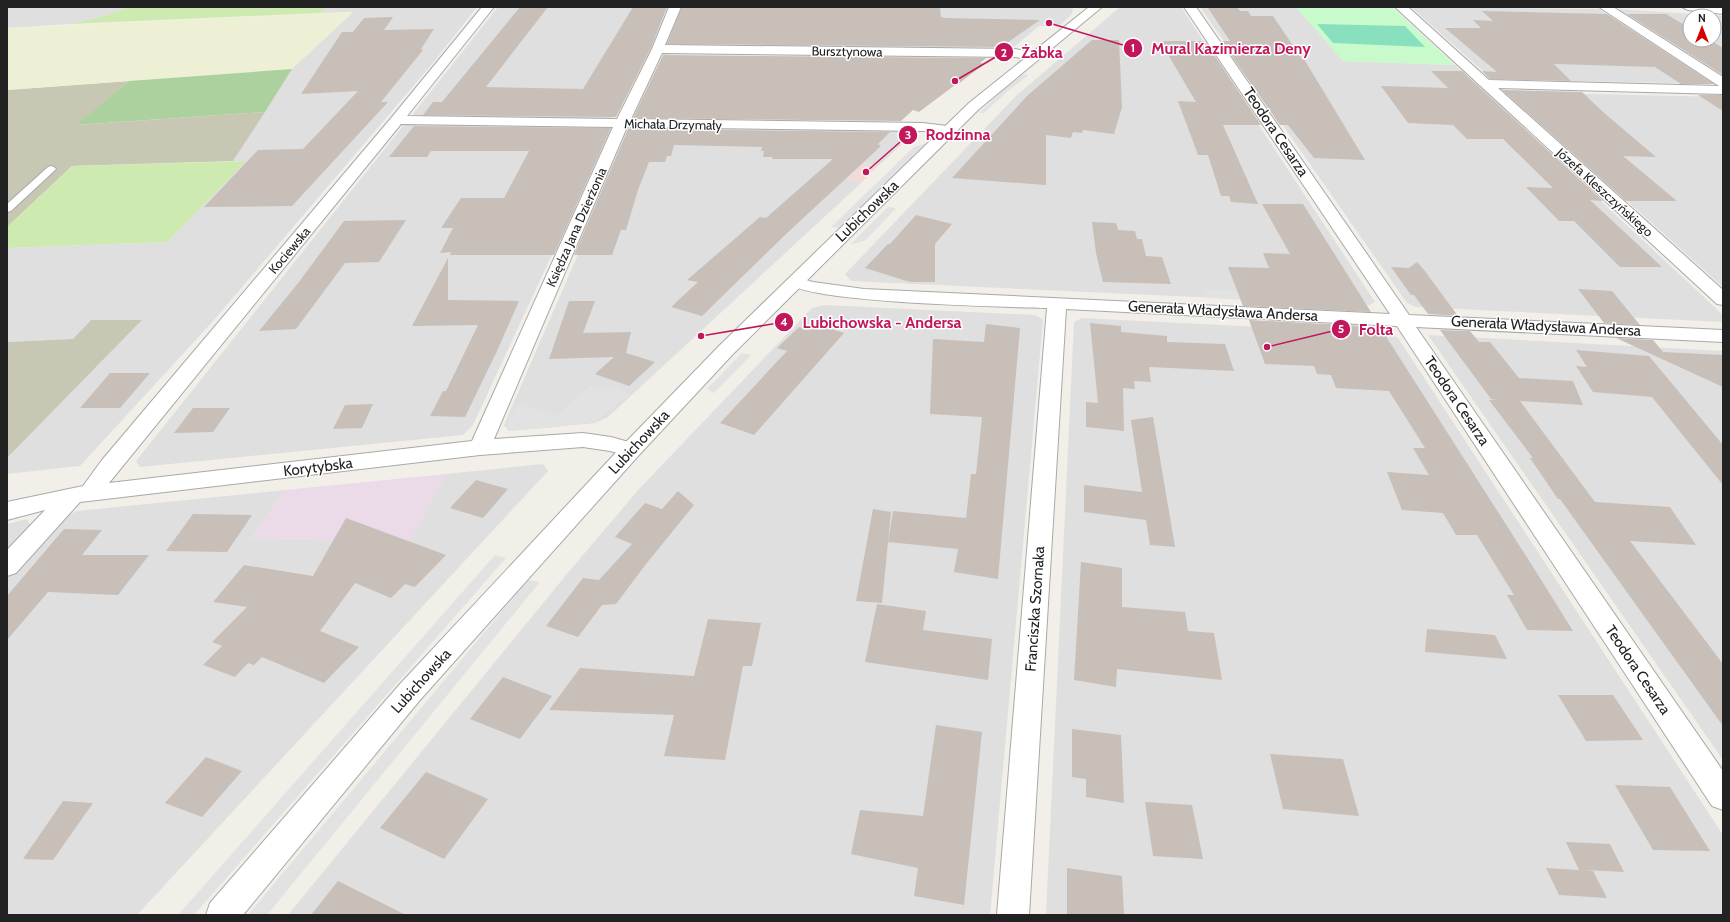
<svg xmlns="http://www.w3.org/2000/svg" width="1730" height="922" font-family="Cabin,sans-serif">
<rect width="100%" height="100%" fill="#f2efe9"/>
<g fill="#e0dfdf" fill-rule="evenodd">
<path d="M7 7H130L101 17 70 24 7 28Z"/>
<path d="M327 7H477L432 64 214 320 80 466 7 474V458L141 321 91 320 73 339 7 342V248L167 242 245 161H233L292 69 353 12 321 13Z"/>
<path d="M498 7H667L616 115 609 119 416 116 413 114Z"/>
<path d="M681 7H1073L1072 14 1060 25 1039 26 1014 47 1007 48 905 47 843 49 665 45Z"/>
<path d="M1120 7H1181L1375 302 1369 305 851 281 845 274 1016 96Z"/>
<path d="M1200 7H1296L1343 61 1455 65 1723 315V322L1416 307 1407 303Z"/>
<path d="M1411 7 1599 9 1715 84 1492 79Z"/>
<path d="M1616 9 1723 16V77ZM1690 16H1714V40H1690Z"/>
<path d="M1506 92 1723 97V287Z"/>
<path d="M410 124 606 127 610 129 473 425 463 435 140 467 136 461 403 126Z"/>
<path d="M636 127 911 131 914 133 878 166 849 160 850 174 846 179 861 183 608 417 595 423 509 431 504 425 632 130Z"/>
<path d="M824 305 1035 315 1043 320 990 915H288L566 575 640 488 812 308Z"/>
<path d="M1082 318 1386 333 1398 338 1723 835V915H1046L1074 322Z"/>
<path d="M1428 335 1723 351V760Z"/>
<path d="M543 464 548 471 137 915H7V578L58 520 77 511 285 490 251 539 409 541 446 474Z"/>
<path d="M27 519 31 526 7 551V524Z"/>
</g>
<path fill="#f2dad9" d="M849 160 878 166 861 183 845 179 850 174Z"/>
<path fill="#ebdbe8" d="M446 474 410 541 251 539 285 490Z"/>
<g fill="#c7c7b4">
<path d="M129 81 77 125 265 112 233 161 72 166 7 227V90Z"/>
<path d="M91 320H142L7 458V342L73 339Z"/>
</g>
<path fill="#eef0d5" d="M353 12 292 69 7 90V28Z"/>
<g fill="#cdebb0">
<path d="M130 7H327L321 13 70 24 101 17Z"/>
<path d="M246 161 167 242 7 248V227L72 166Z"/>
</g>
<path fill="#add19e" d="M292 69 265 112 76 125 129 81Z"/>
<path fill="#c8facc" d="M1296 7H1392L1455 65 1343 61Z"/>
<path fill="#88e0be" d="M1317 24 1405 26 1425 47 1333 43Z"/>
<g fill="#e2e2e2">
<path d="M1023 74 1029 75 1009 90 984 113H979L1003 90Z"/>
<path d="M926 143 839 228 831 227 914 147Z"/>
<path d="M888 207 896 208 866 240 850 245Z"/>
<path d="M1203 289 1265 292 1269 301 1206 298Z"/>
<path d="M742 353 751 355 714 393 707 389Z"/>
<path d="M590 386 607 390 613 386 630 395 596 421 547 428 510 430 507 424 517 404 556 416Z"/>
<path d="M495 555 506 558 194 915H178Z"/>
<path d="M528 580 540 582 267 915H248Z"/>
</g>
<g fill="#c7bfb8">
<path d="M520 7H548L486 87 583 89 633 7H667L651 48 616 117 423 115 433 102H442Z"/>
<path d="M682 7H940L941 17 945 18 1040 20 1001 47 667 44Z"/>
<path d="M1208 8H1238L1240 11H1248L1251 16H1273L1302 59H1304L1365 160 1314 158 1288 125H1280L1221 41H1230Z"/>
<path d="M1482 11 1607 14 1714 84H1681L1655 67 1554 64 1571 81 1490 79 1482 71 1497 72 1445 28H1481L1473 20 1493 21Z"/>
<path d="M1627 14H1666L1690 28V40H1710L1723 48V75Z"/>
<path d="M393 17 384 30 434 29 421 49 423 50 381 102H388L292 206 204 207 258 150 303 149 358 91 301 94 342 32H353L364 18Z"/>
<path d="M1092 40H1119L1122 107 1114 134 1083 130 1082 133 1073 132 1071 138 1046 135V185L952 178 1028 95Z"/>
<path d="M1160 41H1205L1261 125H1223L1258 204 1231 202 1229 196H1221L1208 155H1198L1178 101 1196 102Z"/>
<path d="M663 55 986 58 980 63 984 64 957 85H955L919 112 913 110 901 121 633 118Z"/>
<path d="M1431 71H1462L1603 201 1590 200 1662 267H1620L1574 221H1559L1526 187 1553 188 1503 139H1467L1453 125 1408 123 1381 86 1448 88Z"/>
<path d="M1502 90 1582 92 1603 112 1656 157 1623 156 1677 201H1626Z"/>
<path d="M1698 95H1723V111Z"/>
<path d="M414 126 611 128 554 255H450L451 252 440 253 453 228H441L461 198H504L529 151H431L427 157H389Z"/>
<path d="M628 129 890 132 878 144 881 146 785 235 702 316 671 307 698 282 687 280 760 217 766 218 833 159H772L773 157H763L764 151H761L762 147 674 145 671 156H667L665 162H649L638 190 626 230H621L612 255H574Z"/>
<path d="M1262 204H1303L1371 312 1243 306 1228 267 1269 268 1263 253 1290 254Z"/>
<path d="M916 215 952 224 935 244V282H910L865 268 888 244H890Z"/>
<path d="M406 220 379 262 345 263 296 329 259 331 299 282 344 221Z"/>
<path d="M1092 222 1116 223 1118 230 1135 231 1137 239H1142L1146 256 1162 257 1171 284 1103 282 1096 253Z"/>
<path d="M448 258V300L519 301 497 351 465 417 430 416 443 391H446L478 325 412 326Z"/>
<path d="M1417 262 1424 270 1458 316 1428 314 1414 295H1411L1391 267 1409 268Z"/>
<path d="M1578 289 1612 291 1640 325 1604 323Z"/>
<path d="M569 301H595L583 333 631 332 626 353 655 362 629 386 595 374 614 357 549 359Z"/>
<path d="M1249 320 1380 327 1535 570 1573 631 1527 630 1507 595H1514L1477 535H1456L1443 513 1402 510 1387 472 1429 475 1413 448H1425L1389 391 1336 388 1331 375 1317 374 1314 366 1265 364Z"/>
<path d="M814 323 844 333 754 435 720 423 787 351 777 348 799 327 808 330Z"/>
<path d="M1090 323 1121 326V332L1167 336V342L1225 344 1234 371 1149 367 1151 382 1134 381 1135 389 1123 388 1124 431 1086 427V402L1098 403Z"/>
<path d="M986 324 1020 328 998 579 954 572 958 549 888 542 893 511 966 518 971 474H976L982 417 930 414 933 339 984 342Z"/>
<path d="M1440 330 1470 331 1479 342H1490L1519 378 1573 381 1583 405 1520 401 1595 502 1670 507 1696 545 1630 541 1723 664V726L1560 499H1558L1530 458H1533L1489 400H1496L1491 399Z"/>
<path d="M1616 338 1653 340 1663 352 1723 355V387Z"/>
<path d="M1576 350 1649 356 1723 445V485L1652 397 1593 392 1576 366 1587 367Z"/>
<path d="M110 373H150L120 408H80Z"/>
<path d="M373 404 362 428 333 429 345 405Z"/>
<path d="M193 408H230L213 432 174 433Z"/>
<path d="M1153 417 1175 547 1150 545 1146 520 1084 512V485L1142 492 1131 420Z"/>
<path d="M476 480 508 489 483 518 450 508Z"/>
<path d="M678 491 694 505 646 564 616 604 602 605 578 637 546 626 583 578 599 580 632 544 615 537 645 503 662 509Z"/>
<path d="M873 509 891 512 882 603 856 601Z"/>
<path d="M193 514 252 515 227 552 166 551Z"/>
<path d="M346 518 446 555 415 587 405 584 391 598 355 583 320 631 359 647 324 683 262 657 254 665 248 663 235 677 203 665 222 646 212 642 247 607 213 602 244 565 313 576Z"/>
<path d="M64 529 102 530 82 555H149L118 595 48 592 7 640V596Z"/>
<path d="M1081 562 1122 568V607L1185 612 1188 631 1214 633 1222 680 1117 669 1116 687 1074 680Z"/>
<path d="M877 604 926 611 923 630 992 639 988 680 865 662Z"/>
<path d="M708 619 761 623 752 666H743L725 760 664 756 674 715 549 710 580 668 694 676Z"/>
<path d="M1427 629 1495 635 1507 659 1425 652Z"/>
<path d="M503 677 552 696 520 739 470 719Z"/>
<path d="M1558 695H1613L1643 740 1586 741Z"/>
<path d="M936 725 982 732 964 905 914 896 918 868 851 854 860 810 923 816Z"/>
<path d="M1072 729 1121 735 1124 803 1086 797V779L1072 777Z"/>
<path d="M1270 754 1343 759 1359 816 1283 809Z"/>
<path d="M206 757 242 771 202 817 165 803Z"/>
<path d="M426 772 488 799 444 859 380 828Z"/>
<path d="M1615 785 1670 787 1710 851 1653 850Z"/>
<path d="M63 801 93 803 53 860 23 859Z"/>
<path d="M1145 802 1192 805 1203 859 1153 856Z"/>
<path d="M1566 842 1610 844 1624 872 1584 870 1593 871 1607 898 1559 895 1546 868 1579 870Z"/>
<path d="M1067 868 1122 876 1124 915H1067Z"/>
<path d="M338 881 406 915H311Z"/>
</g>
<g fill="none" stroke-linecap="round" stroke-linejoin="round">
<g stroke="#a9a9a9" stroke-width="2">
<path id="service" d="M51 166 54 167 56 169 54 171 11 211 7 212V204L48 167Z"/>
</g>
<g stroke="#a9a9a9" stroke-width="2">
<g id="minor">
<path d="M482 7H494L407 116 617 119 652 49 669 7H681L665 45 1015 49 1039 53 1041 56 1039 59 1035 60 1015 57 662 53 631 119 923 123 955 127 957 130 955 133 950 134 923 131 627 127 494 439 583 433 611 437 639 445 642 450 639 455 631 457 610 451 583 447 480 455 80 502 16 573 7 576V550L45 510 7 520V502L83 486 102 460 392 117ZM401 124 613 127 472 441 109 483Z"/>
<path d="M1184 7H1196L1409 315 1723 330V342L1416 327 1723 771V810L1712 806 1397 326 1066 309 1029 915H997L1047 308C1011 307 802 303 787 282L790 278 796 277 813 282 864 289 1390 314Z"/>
<path d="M1395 7H1408L1489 80 1719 86 1599 7H1613L1723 77V94L1498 88 1723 290V305L1717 304Z"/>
<path d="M1682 7 1723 8V14L1688 10Z"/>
</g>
</g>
<g stroke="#a9a9a9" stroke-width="2">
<path id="tertiary" d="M1089 7H1102L979 109 733 354 639 455 420 700 243 915H206L210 903 400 684 623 445 719 346 969 103Z"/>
</g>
<use href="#service" fill="#fff" fill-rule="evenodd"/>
<use href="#minor" fill="#fff" fill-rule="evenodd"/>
<use href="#tertiary" fill="#fff" fill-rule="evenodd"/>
</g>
<g text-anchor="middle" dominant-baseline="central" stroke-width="3" stroke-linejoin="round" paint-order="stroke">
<g font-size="13" fill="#222" stroke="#fff">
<text transform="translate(847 51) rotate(1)">Bursztynowa</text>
<text transform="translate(673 124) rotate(1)">Michała Drzymały</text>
<text transform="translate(1605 192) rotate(42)">Józefa Kleszczyńskiego</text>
<text transform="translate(576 227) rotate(-66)">Księdza Jana Dzierżonia</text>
<text transform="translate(289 250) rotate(-50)">Kociewska</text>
</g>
<g font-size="15" fill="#222" stroke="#fff">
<text transform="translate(1276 132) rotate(56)">Teodora Cesarza</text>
<text transform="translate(867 211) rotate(-44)">Lubichowska</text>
<text transform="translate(1223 311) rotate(3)">Generała Władysława Andersa</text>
<text transform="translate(1546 326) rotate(3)">Generała Władysława Andersa</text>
<text transform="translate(1457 401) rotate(56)">Teodora Cesarza</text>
<text transform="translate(639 442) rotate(-47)">Lubichowska</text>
<text transform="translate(318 467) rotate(-7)">Korytybska</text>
<text transform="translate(1035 609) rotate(-86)">Franciszka Szornaka</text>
<text transform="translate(1638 670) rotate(56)">Teodora Cesarza</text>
<text transform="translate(421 681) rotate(-48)">Lubichowska</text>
</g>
</g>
<path fill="none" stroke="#c2185b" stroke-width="1.5" d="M1049 23L1133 48M955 81L1004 52M866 172L908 135M701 336L784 322M1267 347L1341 329"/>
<g fill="#c2185b" stroke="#fff" stroke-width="1.5">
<circle cx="1049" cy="23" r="4"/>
<circle cx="955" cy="81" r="4"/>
<circle cx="866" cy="172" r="4"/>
<circle cx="701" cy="336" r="4"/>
<circle cx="1267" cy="347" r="4"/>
<circle cx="1133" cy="48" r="10"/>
<circle cx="1004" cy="52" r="10"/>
<circle cx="908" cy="135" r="10"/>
<circle cx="784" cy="322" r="10"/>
<circle cx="1341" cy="329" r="10"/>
</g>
<g font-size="12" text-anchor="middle" font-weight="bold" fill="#fff">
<text x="1133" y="52">1</text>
<text x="1004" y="57">2</text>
<text x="908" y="139">3</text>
<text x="784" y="326">4</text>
<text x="1341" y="333">5</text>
</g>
<g font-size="16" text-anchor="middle" font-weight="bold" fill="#c2185b" stroke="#fff" stroke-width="3" stroke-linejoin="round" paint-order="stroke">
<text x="1231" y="54">Mural Kazimierza Deny</text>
<text x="1042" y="58">Żabka</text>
<text x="958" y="140">Rodzinna</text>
<text x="882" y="328">Lubichowska - Andersa</text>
<text x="1376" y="335">Folta</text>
</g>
<rect width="1730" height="922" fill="none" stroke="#222222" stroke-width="16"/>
<g transform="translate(1702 28)"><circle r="19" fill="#ffffff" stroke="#a7a7a7"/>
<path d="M0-3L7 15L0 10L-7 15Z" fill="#d40000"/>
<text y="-6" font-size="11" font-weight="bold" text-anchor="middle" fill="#222222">N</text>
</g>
</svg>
